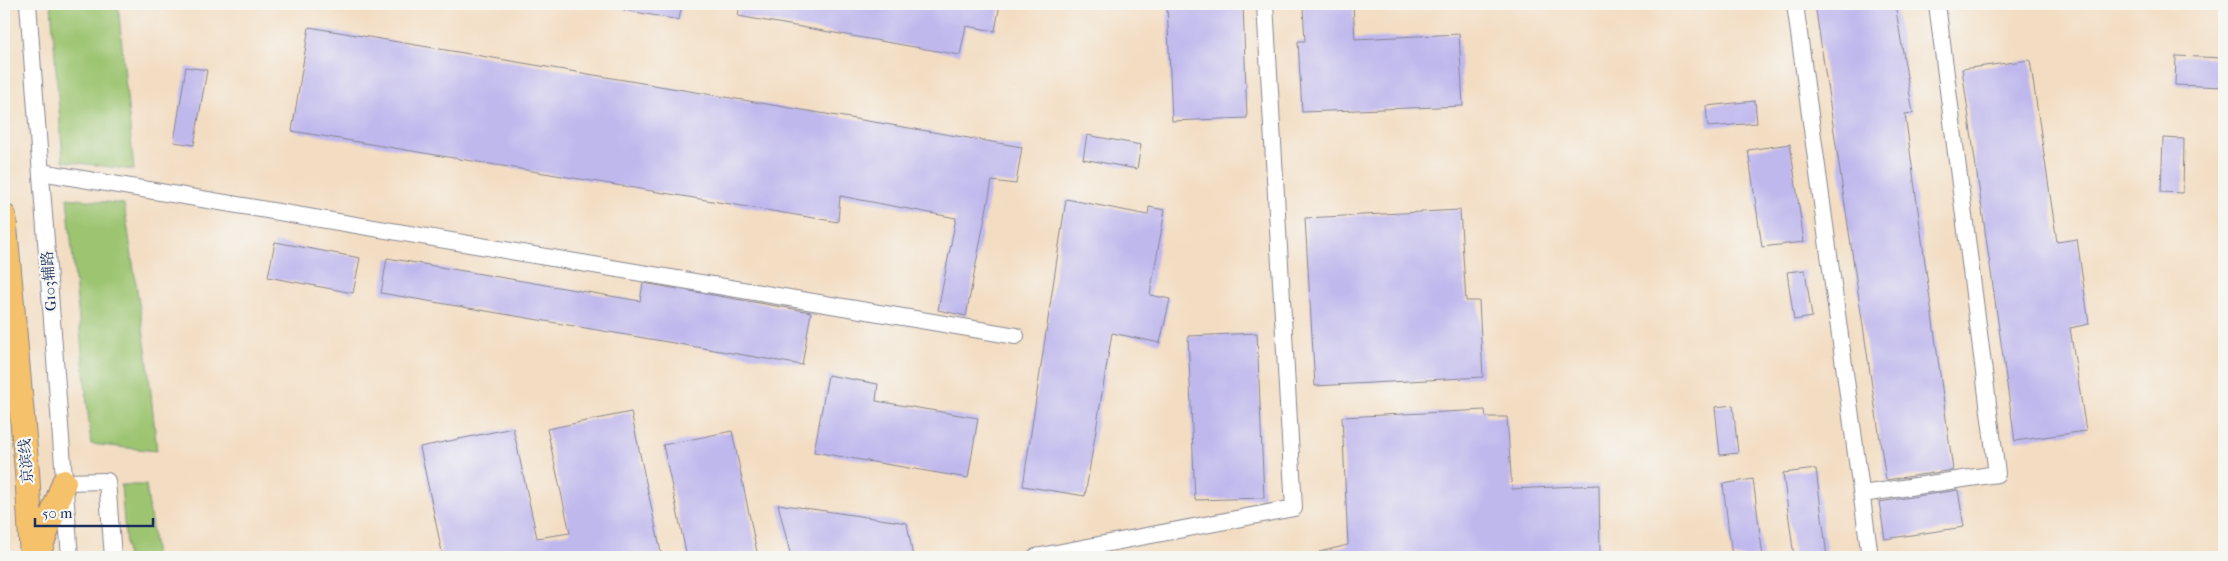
<svg xmlns="http://www.w3.org/2000/svg" width="2228" height="561" font-family="'IM FELL French Canon','Noto Serif SC',serif">
<rect width="100%" height="100%" fill="#f6f6f2"/>
<filter id="ink" filterUnits="userSpaceOnUse"><feTurbulence type="fractalNoise" baseFrequency=".02" numOctaves="2"/><feDisplacementMap in="SourceGraphic" scale="10" xChannelSelector="R" yChannelSelector="G"/><feConvolveMatrix kernelMatrix="1 2 1 2 8 2 1 2 1" color-interpolation-filters="sRGB"/></filter>
<filter id="wash" filterUnits="userSpaceOnUse"><feTurbulence type="fractalNoise" baseFrequency=".0096" numOctaves="4" result="noise"/><feDisplacementMap in="SourceGraphic" scale="20" xChannelSelector="R" yChannelSelector="G"/><feGaussianBlur stdDeviation="1.12" result="paint"/><feColorMatrix in="noise" values="0 0 0 0 0 0 0 0 0 0 0 0 0 0 0 0 0 1.4 0 .05"/><feComposite in="paint" operator="in"/></filter>
<g filter="url(#wash)">
<rect width="100%" height="100%" fill="#f3ddc2"/>
<g fill="#9dc571" stroke="#5c7a68">
<path d="M51 4H118L134 170 63 161Z"/>
<path d="M67 198 124 204 147 356 157 451 91 444Z"/>
<path d="M121 485H146L156 557H127Z"/>
</g>
<g id="blocks">
<g fill="#bfb8ed">
<path d="M625 4H682L679 20 624 10Z"/>
<path d="M740 4H1000L995 31 966 26 960 55 738 16Z"/>
<path d="M1167 4H1243L1247 118 1172 121Z"/>
<path d="M1353 4 1355 39 1459 34 1463 106 1302 112 1298 41H1305L1303 7Z"/>
<path d="M1815 4H1895L1913 113 1905 114 1953 470 1886 480Z"/>
<path d="M309 27 1022 147 1016 184 992 181 966 316 938 310 956 218 840 196 838 222 292 131Z"/>
<path d="M2176 56 2224 58V87L2175 85Z"/>
<path d="M2030 60 2057 242 2077 239 2089 324 2070 328 2086 431 2015 441 1962 69Z"/>
<path d="M186 67 207 70 194 145 174 142Z"/>
<path d="M1755 101 1757 123 1708 127 1706 106Z"/>
<path d="M1087 135 1141 145 1137 169 1083 159Z"/>
<path d="M2163 138 2184 139 2183 193 2161 192Z"/>
<path d="M1790 144 1804 242 1762 247 1748 150Z"/>
<path d="M1066 199 1148 215 1149 207 1165 210 1150 295 1170 299 1160 343 1112 333 1085 496 1023 486Z"/>
<path d="M1460 210 1466 301H1479L1483 377 1315 386 1305 218Z"/>
<path d="M275 242 360 258 353 293 268 277Z"/>
<path d="M387 258 640 301 643 283 811 312 802 365 381 293Z"/>
<path d="M1805 270 1812 317 1794 320 1787 272Z"/>
<path d="M1257 333 1264 498 1195 500 1188 336Z"/>
<path d="M828 375 878 384 876 401 978 418 968 478 814 452Z"/>
<path d="M1733 405 1738 453 1720 455 1715 407Z"/>
<path d="M1485 410 1486 417H1507L1512 489 1599 485 1600 557H1319V552L1348 545 1342 417Z"/>
<path d="M631 412 662 557H443L420 447 513 428 537 538 570 533 547 429Z"/>
<path d="M732 431 758 557H687L663 445Z"/>
<path d="M1816 469 1827 557H1794L1783 473Z"/>
<path d="M1753 479 1763 557H1732L1723 484Z"/>
<path d="M1958 490 1964 527 1885 539 1879 502Z"/>
<path d="M778 504 907 523 913 557H791Z"/>
</g>
</g>
</g>
<g filter="url(#ink)">
<use href="#blocks" fill-opacity="0" stroke="#878690" stroke-width="1"/>
<g fill="none" stroke-linecap="round" stroke-linejoin="round">
<g stroke="#878690" stroke-width="18">
<g id="minor">
<path d="M28 4 70 557"/>
<path d="M1795 4 1870 557"/>
<path d="M41 172 1016 336"/>
<path d="M64 482 107 481 113 557"/>
<path d="M1862 494 1997 474 1937 4"/>
<path d="M1035 557 1294 508 1265 4"/>
</g>
</g>
<g stroke="#878690" stroke-width="26">
<g id="highway">
<path d="M4 216 27 471 32 557"/>
<path d="M37 557 64 482"/>
</g>
</g>
<use href="#minor" stroke="#fff" stroke-width="16"/>
<use href="#highway" stroke="#f5c16b" stroke-width="24"/>
</g>
</g>
<g text-anchor="middle" dominant-baseline="central" stroke-width="4.5" stroke-linejoin="round" paint-order="stroke">
<g font-size="15" fill="#1b2f5e" stroke="#f6f6f2">
<text transform="translate(49 281) rotate(-94)">G103辅路</text>
<text transform="translate(26 461) rotate(-94)">京滨线</text>
</g>
</g>
<rect width="2228" height="561" fill="none" stroke="#f6f6f2" stroke-width="20"/>
<path d="M35 518v8h118v-8" fill="none" stroke="#1b2f5e" stroke-width="2.5"/>
<text x="42" y="518" font-size="15" fill="#1b2f5e" stroke="#f6f6f2" stroke-width="4" paint-order="stroke">50 m</text>
</svg>
